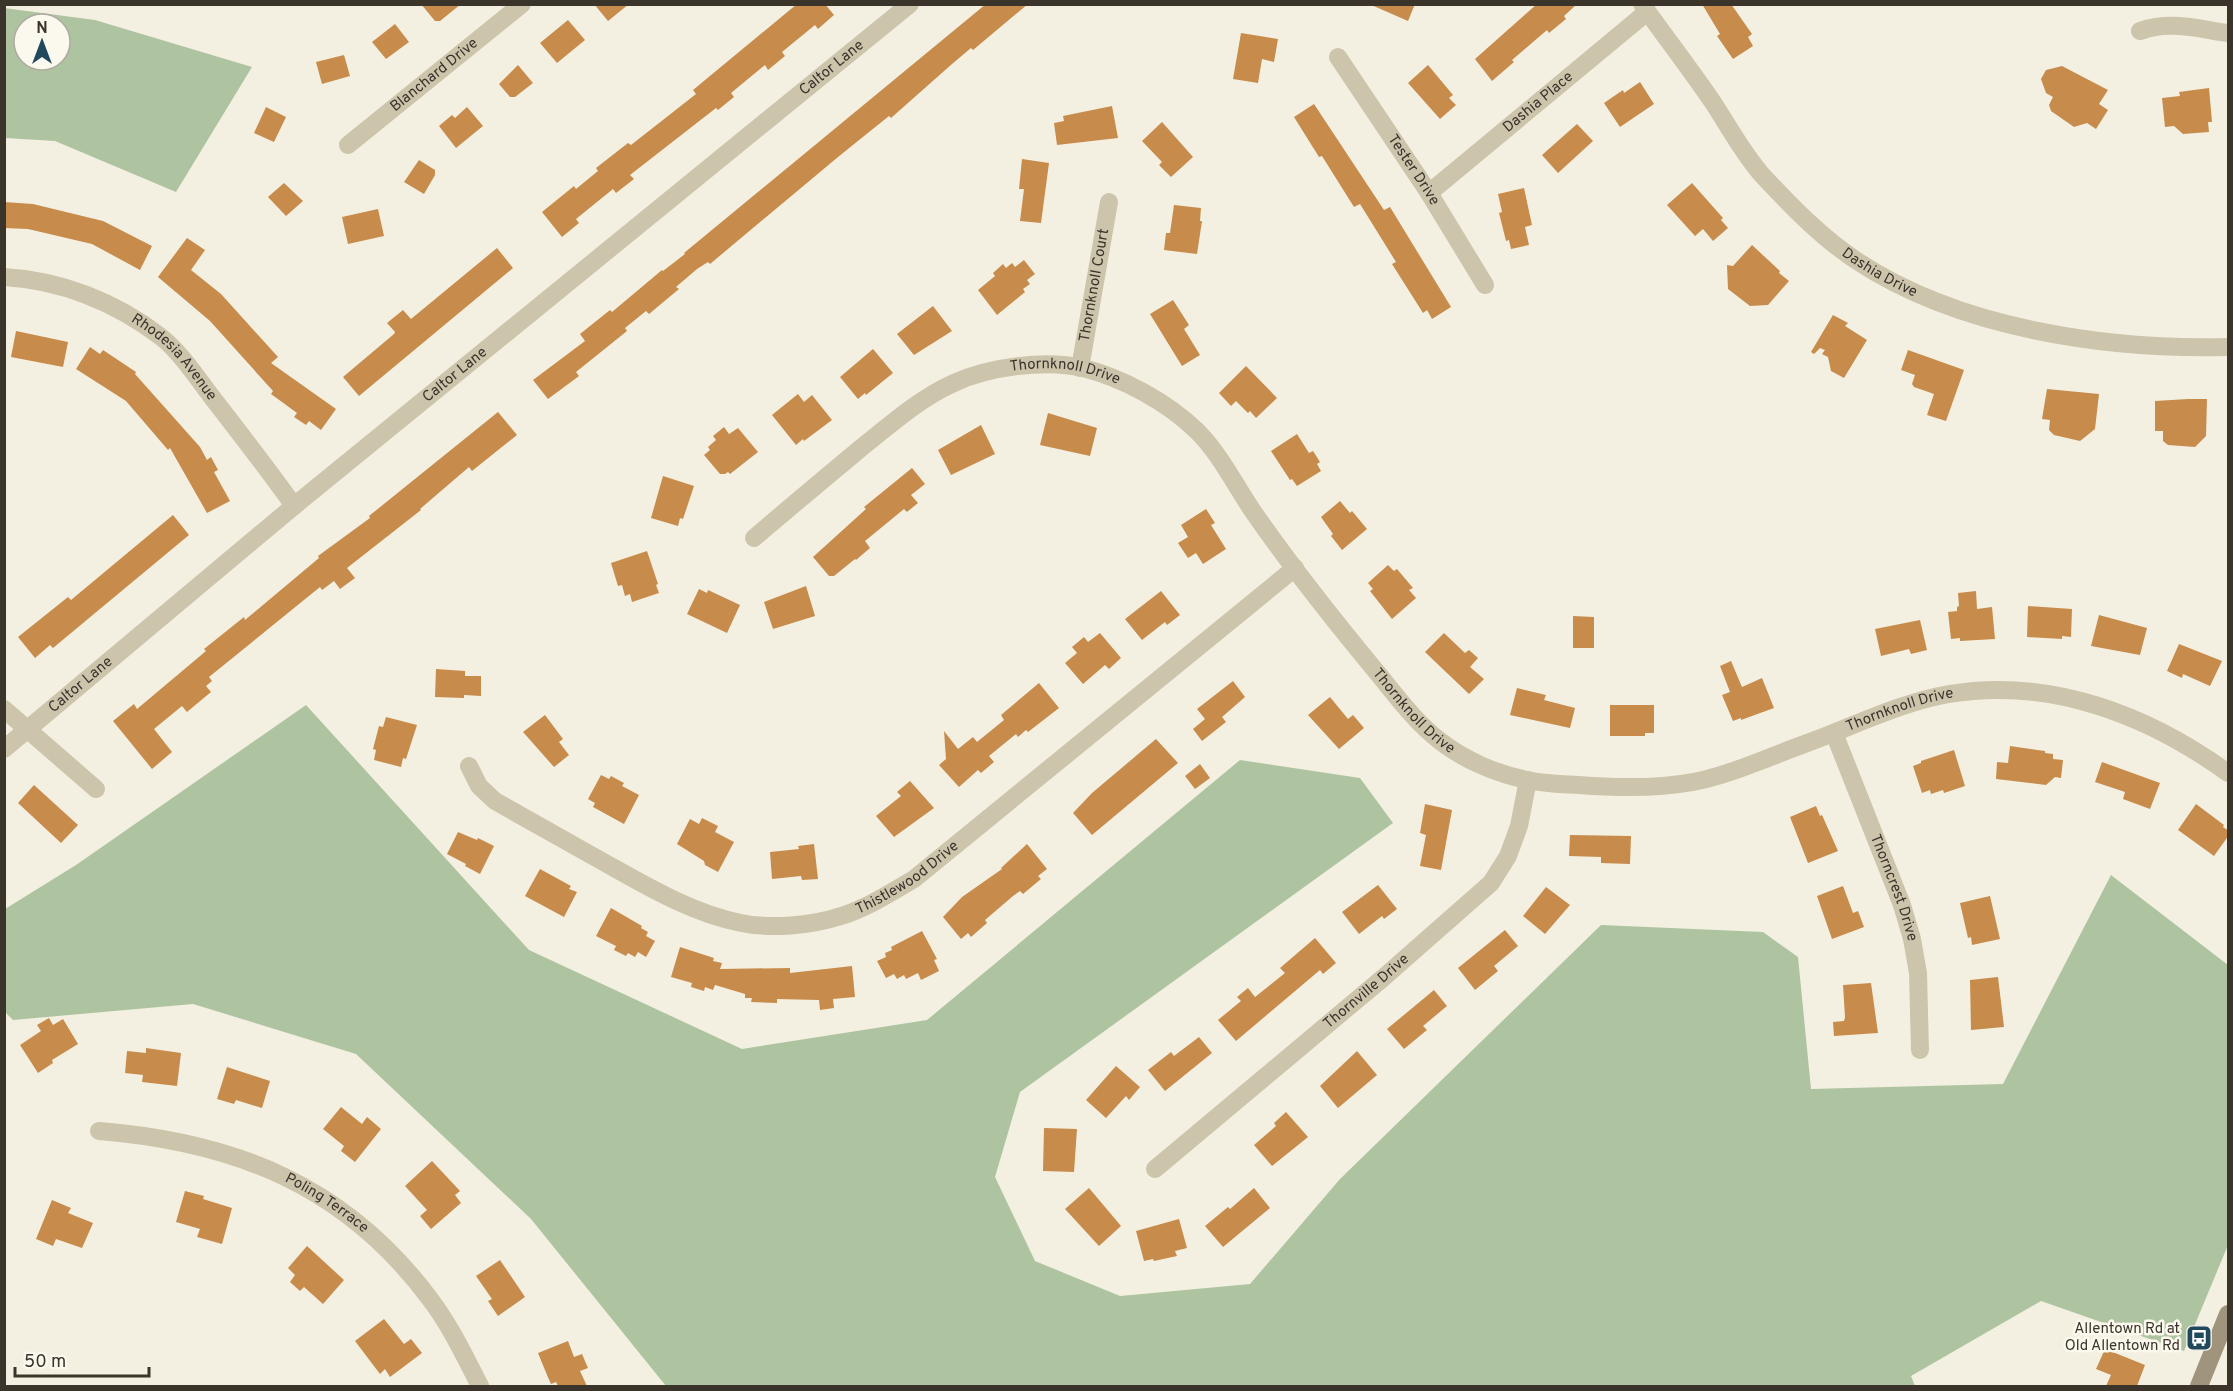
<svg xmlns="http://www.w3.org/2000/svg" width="2233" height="1391" font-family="Overpass,sans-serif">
<rect width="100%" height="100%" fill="#f4f0e1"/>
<g fill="#aec4a0" fill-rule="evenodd">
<path d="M4 8 95 20 252 67 176 192 55 141 5 138ZM24 24H60V60H24Z"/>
<path d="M306 705 529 950 742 1049 927 1020 1240 760 1360 778 1393 823 1020 1092 995 1177 1035 1261 1120 1296 1250 1284 1340 1179 1601 925 1763 932 1798 957 1811 1089 2003 1084 2111 875 2228 965V1245L2184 1351 2041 1301 1911 1376 1915 1386H666L531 1219 356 1054 193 1004 13 1020 5 1012V909L76 865Z"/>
</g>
<g fill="#c78b4c">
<path d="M421 4H461L440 21H435Z"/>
<path d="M594 4H629L608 21Z"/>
<path d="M797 4H825L834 15 818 29 815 25 782 52 785 56 768 70 765 65 731 93 734 97 718 110 716 108 630 175 634 179 616 193 613 189 576 219 579 223 562 237 542 212 574 186 576 189 598 171 596 168 628 143 631 145 696 94 693 90Z"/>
<path d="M986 4H1028L973 50 971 48 952 64 891 118 889 116 838 157 710 264 708 262 697 269 676 287 679 289 649 314 646 311 625 328 627 331 576 372 579 376 548 399 533 380 585 341 580 334 610 310 612 312 662 270 663 271 685 254 684 253Z"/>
<path d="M1369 4H1415L1408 21Z"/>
<path d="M1537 4H1577L1564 16 1566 19 1549 33 1547 30 1512 60 1514 62 1492 81 1475 59Z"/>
<path d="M1702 4H1731L1752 34 1748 37 1753 46 1733 59 1717 36 1720 34Z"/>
<path d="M568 20 585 40 557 63 540 43Z"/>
<path d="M395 24 409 42 386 59 372 42Z"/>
<path d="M1241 33 1278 39 1274 62 1262 59 1258 83 1233 79Z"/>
<path d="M344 55 350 76 322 84 316 62Z"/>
<path d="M518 65 533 83 515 97H510L499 84Z"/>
<path d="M1428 65 1453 95 1449 98 1456 105 1440 119 1408 83Z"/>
<path d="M2062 66 2108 90 2099 104 2108 110 2096 129 2087 123 2074 127 2051 111 2049 105 2053 97 2046 93 2041 79 2046 70Z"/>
<path d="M1640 82 1654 104 1620 127 1604 103 1623 90 1624 93Z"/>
<path d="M2209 88 2212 122H2208L2209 132 2183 134 2174 126 2165 127 2162 98 2180 96 2179 92Z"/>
<path d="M1314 104 1384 210 1390 207 1451 307 1432 319 1427 310 1423 313 1392 264 1396 262 1360 204 1354 207 1322 156 1319 157 1294 117Z"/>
<path d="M1112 106 1118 138 1057 145 1054 123 1064 121 1063 116Z"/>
<path d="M266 107 286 117 274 142 254 133Z"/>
<path d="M467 107 483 126 456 148 439 126 452 115 455 118Z"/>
<path d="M1162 122 1193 157 1171 177 1159 165 1162 162 1142 141Z"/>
<path d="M1577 124 1593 141 1558 173 1542 155Z"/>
<path d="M1022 159 1049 163 1041 223 1020 221 1024 189H1019Z"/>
<path d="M419 160 435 170V175L424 194 404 182Z"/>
<path d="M284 183 303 201 286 216 268 197Z"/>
<path d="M1692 183 1723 218 1721 220 1728 228 1713 241 1703 229 1695 236 1667 205Z"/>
<path d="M1524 188 1532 225 1525 227 1529 245 1511 249 1509 240 1506 241 1499 213 1502 212 1498 194Z"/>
<path d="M4 202 33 204 103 221 152 246 140 270 92 244 28 229 4 228Z"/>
<path d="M1174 205 1201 208 1200 221H1202L1197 254 1164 250 1166 233H1170Z"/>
<path d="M378 209 384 236 348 244 342 217Z"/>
<path d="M187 238 205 250 191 270 221 294 278 357 271 363 336 409 321 430 309 421 306 425 294 417 297 413 271 394 273 391 210 321 158 277Z"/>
<path d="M1752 245 1780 271 1779 273 1789 281 1768 305 1750 306 1728 289 1727 265 1733 266Z"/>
<path d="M497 248 513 268 359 396 343 377 394 334 395 332 387 323 403 310 411 319Z"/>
<path d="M1024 260 1035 274 1027 280 1030 284 1023 289 1025 292 997 315 978 290 995 276 993 273 1003 264 1006 268 1012 263 1015 267Z"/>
<path d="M1173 300 1189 325 1184 329 1200 355 1182 366 1150 314Z"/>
<path d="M933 306 952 331 914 355 897 334Z"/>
<path d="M1833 315 1848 323 1845 326 1867 340 1844 378 1831 371 1828 357 1822 354 1825 350 1820 348 1814 354 1811 352Z"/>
<path d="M16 331 68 342 63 367 11 357Z"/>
<path d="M90 347 100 354 103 350 136 372 135 374 200 447 207 460 211 457 218 470 214 472 230 501 207 513 170 448 168 450 126 401 76 369Z"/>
<path d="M873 349 893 373 866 395 865 393 858 399 840 377Z"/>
<path d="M1908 350 1964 370 1946 421 1927 415 1934 394 1914 387 1912 384 1915 375 1901 370Z"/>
<path d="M1246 366 1277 398 1256 418 1250 411 1248 413 1236 401 1231 406 1219 393Z"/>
<path d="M2047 389 2099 394 2095 429 2080 441 2054 435 2049 430 2050 420 2042 419Z"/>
<path d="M798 394 804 402 812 395 832 420 804 441 803 439 796 445 772 415Z"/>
<path d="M2188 399H2207L2206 436 2195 447 2168 445 2163 441V431H2155V401Z"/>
<path d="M498 412 517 435 472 471 469 467 420 509 421 510 347 568 355 578 340 589 334 581 322 590 320 587 209 677 212 681 206 686 211 692 187 712 182 706 154 729 172 752 152 769 113 721 134 704 137 709 206 651 204 649 244 617 245 620 319 558 318 556 370 518 369 516Z"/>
<path d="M1048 413 1097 428 1090 456 1040 445Z"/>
<path d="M981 425 995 454 951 475 938 450Z"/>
<path d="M724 427 729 434 738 428 758 452 730 474 728 472 725 474H720L704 455 710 450 708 447 716 440 713 436Z"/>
<path d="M1297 434 1309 453 1313 451 1320 462 1317 464 1321 471 1297 486 1292 479 1290 480 1271 451Z"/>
<path d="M912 468 925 484 911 495 918 503 907 512 904 509 865 541 870 548 856 560 855 559 834 576H829L813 557 866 509 864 507Z"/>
<path d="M663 476 694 486 683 519 680 518 678 526 651 518Z"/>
<path d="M1340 501 1350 513 1352 511 1367 529 1342 550 1331 536 1333 534 1321 517Z"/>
<path d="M1206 509 1215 523 1211 525 1226 549 1203 564 1196 553 1188 558 1178 543 1188 537 1181 525Z"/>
<path d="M173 515 189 535 53 648 50 645 35 658 18 637 68 597 71 600Z"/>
<path d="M647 551 658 584 656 585 659 593 632 602 630 594 625 596 622 585 618 586 611 563Z"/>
<path d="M1388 565 1394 571 1397 569 1413 588 1409 590 1416 598 1392 619 1370 591 1373 589 1368 583Z"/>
<path d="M806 586 815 616 773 629 764 602Z"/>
<path d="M699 589 707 593 708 590 740 605 727 633 687 614Z"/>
<path d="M1161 591 1180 615 1167 625 1165 622 1142 640 1125 619Z"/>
<path d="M1976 591 1977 609 1992 607 1995 639 1960 641V638L1951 639 1948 612 1957 611V607L1959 606 1958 593Z"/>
<path d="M2028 606 2072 609 2071 637 2062 636V639L2027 637Z"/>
<path d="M2099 615 2147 628 2140 655 2091 646Z"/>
<path d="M1573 616 1594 617V648H1573Z"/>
<path d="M1920 620 1927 650 1911 654 1909 649 1881 656 1875 629Z"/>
<path d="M1100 633 1121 658 1109 669 1105 665 1083 684 1065 663 1077 653 1072 647 1084 637 1088 642Z"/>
<path d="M1444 633 1465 653 1469 650 1478 658 1470 667 1484 679 1469 694 1425 652Z"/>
<path d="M2179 644 2222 661 2210 686 2183 674 2182 678 2167 671Z"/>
<path d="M1731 661 1742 687 1762 678 1774 708 1741 720V718L1733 721 1722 695 1730 692 1720 666Z"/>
<path d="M436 669 465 671V676H481V696L464 695V698L435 697Z"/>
<path d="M1233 681 1245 697 1222 717 1226 722 1202 741 1193 729 1205 719 1197 709Z"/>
<path d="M1039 683 1059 708 1028 732 1026 730 1018 737 1016 734 989 756 994 762 981 773 978 770 959 787 939 765 946 759 944 731 958 749 973 737 977 742 1004 720 1001 715Z"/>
<path d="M1517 688 1546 695 1544 700 1575 708 1570 728 1510 715Z"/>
<path d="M1330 697 1348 719 1353 715 1364 728 1339 749 1308 715Z"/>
<path d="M1610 705H1654V733H1645V736H1610Z"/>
<path d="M545 715 563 739 559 742 569 755 554 767 523 732Z"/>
<path d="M386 717 417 725 406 759 403 758 401 767 374 760 376 750 373 749 379 726 383 727Z"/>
<path d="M1156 739 1178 763 1092 835 1073 813 1092 793Z"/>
<path d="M2010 746 2045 751V753L2053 754V759L2063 760 2061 778 2055 777 2046 785 1996 779 1997 762 2008 763Z"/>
<path d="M1954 750 1965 786 1944 793 1943 790 1931 794 1930 790 1922 793 1913 766 1921 763V761Z"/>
<path d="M2102 762 2160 783 2150 809 2123 799 2125 792 2095 782Z"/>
<path d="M1200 764 1210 778 1195 789 1185 776Z"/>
<path d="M601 775 609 779 611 776 624 783 622 786 639 795 624 824 593 807 595 803 588 799Z"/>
<path d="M910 781 934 808 894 837 876 816 901 796 897 792Z"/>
<path d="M34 785 78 825 61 843 18 803Z"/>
<path d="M1425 804 1452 810 1441 870 1420 866 1426 835 1420 833Z"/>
<path d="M2196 804 2224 825 2223 827 2229 831V835L2214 856 2178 830Z"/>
<path d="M1816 806 1820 816 1822 815 1838 851 1808 863 1790 817Z"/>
<path d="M702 818 718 826 715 832 734 842 718 872 705 865 704 861 677 844 690 819 699 824Z"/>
<path d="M458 832 477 840 478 838 494 846 480 874 465 866 466 864 447 854Z"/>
<path d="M1570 835 1631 836 1630 864 1601 863V857L1569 856Z"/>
<path d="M814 844 818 879 802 880 801 876 772 879 770 852 799 849 798 846Z"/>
<path d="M1027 844 1047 869 1038 876 1041 879 1023 894 1020 891 1013 896 985 920 987 923 971 937 968 933 961 939 943 917 962 897 1002 869 1001 868Z"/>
<path d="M540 869 571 886 569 889 577 892 564 917 525 896Z"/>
<path d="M1378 885 1397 909 1384 919 1382 916 1359 934 1342 912Z"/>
<path d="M1843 886 1853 913 1858 911 1864 927 1832 939 1817 896Z"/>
<path d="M1546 887 1570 905 1545 934 1523 916Z"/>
<path d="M1990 896 2000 939 1972 945 1971 937 1968 938 1960 903Z"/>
<path d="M611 908 642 926 641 928 648 932 646 936 655 941 646 957 638 952 635 957 628 953 626 956 614 950 616 946 596 936Z"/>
<path d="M1505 930 1518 946 1494 966 1498 971 1475 990 1458 968Z"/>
<path d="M922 931 937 959 934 960 939 971 921 980 918 973 906 979 904 975 897 979 894 974 886 978 877 961 886 957 885 953 892 950 891 947Z"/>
<path d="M1315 938 1336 963 1323 974 1320 970 1236 1041 1218 1020 1241 1001 1237 997 1248 988 1255 997 1285 973 1280 968Z"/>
<path d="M680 947 714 958 713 961 722 963 720 969 790 968V973L852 966 855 997 833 999 834 1008 820 1010 819 1000 777 999V1003L751 1002 752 998H745V994L715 985 713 990 705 987 704 991 691 987 692 983 671 977Z"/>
<path d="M1998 977 2004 1027 1971 1030 1970 980Z"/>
<path d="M1871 983 1878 1033 1834 1036 1833 1022 1844 1021 1845 1017 1843 985Z"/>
<path d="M1434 990 1447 1006 1423 1026 1427 1030 1404 1049 1387 1029Z"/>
<path d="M49 1018 53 1025 63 1019 78 1044 52 1060 53 1063 38 1073 20 1045 41 1031 37 1025Z"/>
<path d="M1199 1037 1212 1053 1165 1091 1148 1070 1171 1052 1174 1056Z"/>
<path d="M146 1048 181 1053 177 1086 142 1082 143 1075 125 1073 127 1051 146 1053Z"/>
<path d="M1357 1051 1377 1075 1338 1108 1320 1086Z"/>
<path d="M1116 1066 1140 1087 1129 1100 1126 1096 1106 1118 1086 1100Z"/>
<path d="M227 1067 270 1081 262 1108 236 1100 234 1104 217 1099Z"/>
<path d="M341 1107 362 1124 367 1117 381 1129 355 1162 341 1151 344 1146 323 1129Z"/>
<path d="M1286 1112 1308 1137 1272 1166 1254 1145 1276 1126 1274 1123Z"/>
<path d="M1044 1128 1077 1129 1074 1172 1043 1171Z"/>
<path d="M432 1161 460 1191 455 1195 461 1203 431 1229 420 1216 427 1210 405 1186Z"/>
<path d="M1089 1188 1121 1226 1099 1246 1065 1209Z"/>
<path d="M1254 1188 1270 1208 1223 1247 1205 1226 1228 1207 1230 1209Z"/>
<path d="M185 1191 204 1196 203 1199 232 1208 222 1244 197 1237 200 1229 176 1222Z"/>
<path d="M52 1200 71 1208 68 1213 93 1223 82 1248 56 1239 53 1246 36 1239Z"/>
<path d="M1179 1219 1187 1248 1175 1251 1177 1256 1154 1261 1153 1259 1144 1261 1136 1231Z"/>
<path d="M307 1246 344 1280 323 1304 304 1287 300 1291 290 1282 295 1275 288 1268Z"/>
<path d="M500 1260 525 1297 498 1316 488 1301 492 1299 476 1276Z"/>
<path d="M384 1319 404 1344 411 1339 422 1353 390 1377 385 1369 380 1374 355 1341Z"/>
<path d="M568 1341 574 1357 582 1354 588 1368 580 1371 587 1386H558L556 1382 551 1384 547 1375 538 1353Z"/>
<path d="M2105 1349 2145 1365 2137 1386H2106L2111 1375 2096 1369Z"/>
</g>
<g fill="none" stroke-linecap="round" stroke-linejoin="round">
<g stroke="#cdc4ac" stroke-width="18">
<path id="s1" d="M1642 4C1666 38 1691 70 1714 104 1729 127 1744 155 1763 176 1791 206 1822 238 1857 261 1960 329 2107 350 2228 347"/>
<path d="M2140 31C2169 20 2199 29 2228 33"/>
<path id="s2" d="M1338 57 1429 193 1485 285"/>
<path id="s3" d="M348 145 522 4"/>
<path id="s4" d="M1429 193 1647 12"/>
<path id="s5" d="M4 277C60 280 116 302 161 337 180 352 196 376 211 396 239 432 267 468 294 506"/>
<path id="s6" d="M1080 368 1109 202"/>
<path id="s7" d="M754 538C789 508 825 478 861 448 890 425 920 398 954 383 988 367 1046 359 1083 368 1123 378 1167 402 1197 431 1220 454 1234 483 1252 510 1290 565 1332 618 1375 670 1395 694 1414 721 1440 741 1464 760 1497 774 1527 780 1544 784 1562 784 1579 785 1617 788 1655 789 1693 782 1721 777 1749 765 1776 755 1795 747 1814 741 1833 733 1871 718 1909 701 1949 694 2050 677 2148 715 2228 773"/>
<path d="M4 709 96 789"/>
<path id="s8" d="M1834 733 1902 905 1912 939 1918 973 1920 1050"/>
<path id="s9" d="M4 749 294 506 910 4"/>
<path id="s10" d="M469 766 479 786 495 801C532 822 569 843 607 864 648 887 694 914 741 923 772 929 810 926 841 916 867 908 890 893 914 879L1295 568"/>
<path id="s11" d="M99 1131C236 1142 346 1186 430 1299 450 1325 465 1357 480 1386"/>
<path id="s12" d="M1155 1169 1383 978 1491 883 1508 856 1519 826 1528 780"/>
</g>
<path stroke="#a1947d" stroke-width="18" d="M2199 1386 2228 1314"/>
</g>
<defs>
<g id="bus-square" transform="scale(1.35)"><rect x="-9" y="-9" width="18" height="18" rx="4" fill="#20495d" stroke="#fbf8ee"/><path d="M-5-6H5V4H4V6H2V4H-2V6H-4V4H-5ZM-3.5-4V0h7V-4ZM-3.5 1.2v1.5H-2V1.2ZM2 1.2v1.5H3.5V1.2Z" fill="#fff"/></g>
</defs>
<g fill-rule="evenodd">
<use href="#bus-square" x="2199" y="1338"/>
</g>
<g text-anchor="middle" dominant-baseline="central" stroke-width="5" stroke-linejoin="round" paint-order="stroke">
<g font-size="15" fill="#3b342b" stroke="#fbf8ee">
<text stroke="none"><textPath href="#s9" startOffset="1072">Caltor Lane</textPath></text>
<text stroke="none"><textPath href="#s3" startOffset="111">Blanchard Drive</textPath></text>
<text stroke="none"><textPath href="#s4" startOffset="142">Dashia Place</textPath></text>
<text stroke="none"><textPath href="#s2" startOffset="136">Tester Drive</textPath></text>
<text stroke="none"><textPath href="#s1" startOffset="363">Dashia Drive</textPath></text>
<text stroke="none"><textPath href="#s6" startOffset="84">Thornknoll Court</textPath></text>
<text stroke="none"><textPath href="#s5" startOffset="194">Rhodesia Avenue</textPath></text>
<text stroke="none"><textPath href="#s9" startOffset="586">Caltor Lane</textPath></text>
<text stroke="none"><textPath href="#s7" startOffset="368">Thornknoll Drive</textPath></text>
<text stroke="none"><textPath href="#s9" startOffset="100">Caltor Lane</textPath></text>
<text stroke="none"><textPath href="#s7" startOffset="872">Thornknoll Drive</textPath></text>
<text stroke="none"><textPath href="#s7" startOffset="1394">Thornknoll Drive</textPath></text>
<text stroke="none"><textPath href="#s10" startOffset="498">Thistlewood Drive</textPath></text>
<text stroke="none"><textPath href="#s8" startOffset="166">Thorncrest Drive</textPath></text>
<text stroke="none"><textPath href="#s12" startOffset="276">Thornville Drive</textPath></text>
<text stroke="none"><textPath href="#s11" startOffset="242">Poling Terrace</textPath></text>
</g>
<g font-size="15" fill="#3b342b" stroke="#fbf8ee" text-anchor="end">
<text x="2180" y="1329">Allentown Rd at<tspan x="2180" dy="17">Old Allentown Rd</tspan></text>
</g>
</g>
<rect width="2233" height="1391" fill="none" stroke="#3b342b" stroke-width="12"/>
<g transform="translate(42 42)"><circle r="28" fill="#fbf8ee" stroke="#aeaaa0" stroke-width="1.5"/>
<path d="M0-4.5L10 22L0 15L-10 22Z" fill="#20495d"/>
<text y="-9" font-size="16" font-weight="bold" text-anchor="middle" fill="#3b342b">N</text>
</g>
<path d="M15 1367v9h134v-9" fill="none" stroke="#3b342b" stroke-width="3"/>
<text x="24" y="1367" font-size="18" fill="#3b342b" stroke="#fbf8ee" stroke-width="4.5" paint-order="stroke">50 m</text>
</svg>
